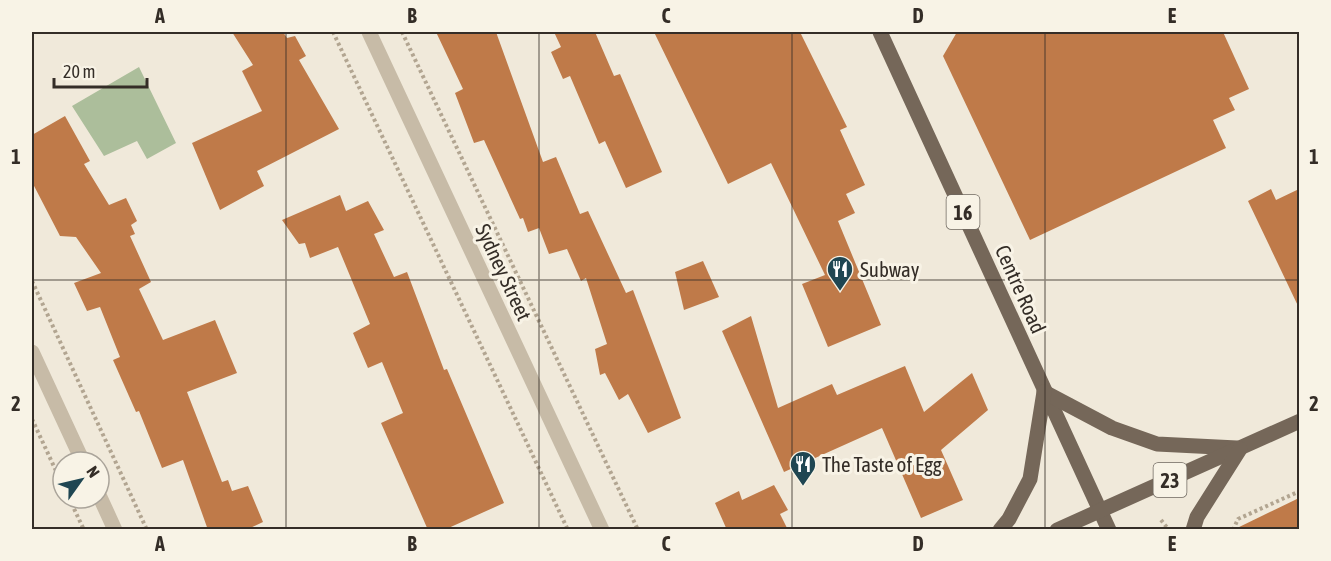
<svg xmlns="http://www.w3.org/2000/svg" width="1331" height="561" font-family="'Asap Condensed',sans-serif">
<rect width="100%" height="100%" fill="#f0e9da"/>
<path fill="#acbe9b" d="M139 67 176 143 147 159 137 141 104 156 72 106Z"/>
<g fill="#bf7a49">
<path d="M232 32H283L287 38 295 36 306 56 299 60 339 129 257 171 264 186 220 210 192 143 262 111 242 71 253 65Z"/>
<path d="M436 32H496L543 162 556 157 580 214 588 211 626 293 633 290 681 418 648 433 628 394 619 400 605 373 600 375 595 349 607 344 586 278 581 281 567 249 549 254 539 228 528 232 523 218 520 219 484 140 474 143 455 93 463 89Z"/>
<path d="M554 32H595L614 76 620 74 662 172 626 188 605 141 599 144 570 76 563 79 551 52 561 47Z"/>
<path d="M654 32H800L847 127 840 130 865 185 846 194 855 213 838 221 881 325 828 347 802 284 825 275 771 163 728 184Z"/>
<path d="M957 32H1223L1249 89 1229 98 1235 110 1213 120 1226 148 1030 240 943 56Z"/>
<path d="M65 116 90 161 84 164 109 205 126 198 137 221 131 225 135 234 130 236 151 282 139 289 163 340 215 320 237 373 187 392 222 482 228 480 232 491 248 486 263 522 246 530H208L183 460 162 468 139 411 136 412 113 360 120 357 100 307 87 311 74 283 101 273 76 237 60 236 32 182V135Z"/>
<path d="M1271 189 1276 200 1299 189V308L1248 201Z"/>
<path d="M340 195 346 211 368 201 384 230 374 234 394 277 407 272 444 370 447 369 504 503 444 530H428L381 423 403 413 382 362 368 368 353 333 370 324 338 247 310 258 305 243 299 244 282 220Z"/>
<path d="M703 261 719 297 684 310 675 272Z"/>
<path d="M751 316 778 408 832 384 837 395 905 366 924 412 972 373 988 410 941 450 963 500 921 518 882 428 784 472 722 331Z"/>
<path d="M774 485 788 510 780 514 788 530H727L715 503 739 491 742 500Z"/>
<path d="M1299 498V530H1233Z"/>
</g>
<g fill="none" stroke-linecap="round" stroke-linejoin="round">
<g stroke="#b2a591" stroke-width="4" stroke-dasharray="3 3" stroke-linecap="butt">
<path d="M333 32 568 530"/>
<path d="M402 32 638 530"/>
<path d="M32 281 147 530"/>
<path d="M32 419 63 486"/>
<path d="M69 498 84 530"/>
<path d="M1161 520 1169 530"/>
<path d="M1233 530 1238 519 1300 491"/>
</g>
<g stroke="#c7bba7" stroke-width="15">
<path d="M369 32 602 530"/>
<path d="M32 352 83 462"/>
<path d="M99 495 115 530"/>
</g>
<g stroke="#756759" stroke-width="15">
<path d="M880 32 1109 530"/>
<path d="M1044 392 1112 428 1157 444 1237 448"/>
<path d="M1000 530 1009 519 1030 479 1044 392"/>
<path d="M1057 530 1300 421"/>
<path d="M1193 530 1197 517 1240 449"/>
</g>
</g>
<path fill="none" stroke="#342d27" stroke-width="1.5" stroke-opacity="0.55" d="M286 32V530M539 32V530M792 32V530M1045 32V530M32 280H1300"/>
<defs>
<g id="restaurant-pin" transform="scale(1.35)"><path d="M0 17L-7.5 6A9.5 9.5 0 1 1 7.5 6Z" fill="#1f4652" stroke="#f8f3e6"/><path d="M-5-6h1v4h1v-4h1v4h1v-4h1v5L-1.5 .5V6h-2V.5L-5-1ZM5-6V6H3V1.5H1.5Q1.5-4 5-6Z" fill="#fff"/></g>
</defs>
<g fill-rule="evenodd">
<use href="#restaurant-pin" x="840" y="269"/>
<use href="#restaurant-pin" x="803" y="464"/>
</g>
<g text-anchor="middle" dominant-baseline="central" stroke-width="6" stroke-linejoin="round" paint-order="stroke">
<g fill="#f8f3e6" stroke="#6f6860" stroke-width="1.5">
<rect x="946.5" y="195" width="33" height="34" rx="4.5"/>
<rect x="1153.5" y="463" width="33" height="34" rx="4.5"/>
</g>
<g font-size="20" font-weight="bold" fill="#342d27">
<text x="963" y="212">16</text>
<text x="1170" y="480">23</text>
</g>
<g font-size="21" fill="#342d27" stroke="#f8f3e6" text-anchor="start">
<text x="860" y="269">Subway</text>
<text x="822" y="464">The Taste of Egg</text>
</g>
<g font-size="21" fill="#342d27" stroke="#f8f3e6">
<text transform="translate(504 272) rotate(65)">Sydney Street</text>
<text transform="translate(1021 289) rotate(66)">Centre Road</text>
</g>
</g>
<rect width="1331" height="561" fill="none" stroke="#f8f3e6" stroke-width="66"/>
<g transform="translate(81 480) rotate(56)"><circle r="28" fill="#f8f3e6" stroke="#aaa49a" stroke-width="1.5"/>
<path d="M0-4.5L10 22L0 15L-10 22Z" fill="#1f4652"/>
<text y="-9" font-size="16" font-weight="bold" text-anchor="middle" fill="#342d27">N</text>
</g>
<path d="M54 78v9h93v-9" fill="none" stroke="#342d27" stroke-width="3"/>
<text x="63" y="78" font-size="18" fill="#342d27" stroke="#f8f3e6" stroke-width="4.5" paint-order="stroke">20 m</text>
<rect x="33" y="33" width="1265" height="495" fill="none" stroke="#342d27" stroke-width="2"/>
<g font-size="20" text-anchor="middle" font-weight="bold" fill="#342d27">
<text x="160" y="23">A</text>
<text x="412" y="23">B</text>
<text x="666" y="23">C</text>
<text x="918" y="23">D</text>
<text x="1172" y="23">E</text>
<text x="16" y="164">1</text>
<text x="1314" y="164">1</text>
<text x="16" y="411">2</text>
<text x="1314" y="411">2</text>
<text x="160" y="551">A</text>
<text x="412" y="551">B</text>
<text x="666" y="551">C</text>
<text x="918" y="551">D</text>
<text x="1172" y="551">E</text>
</g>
</svg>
